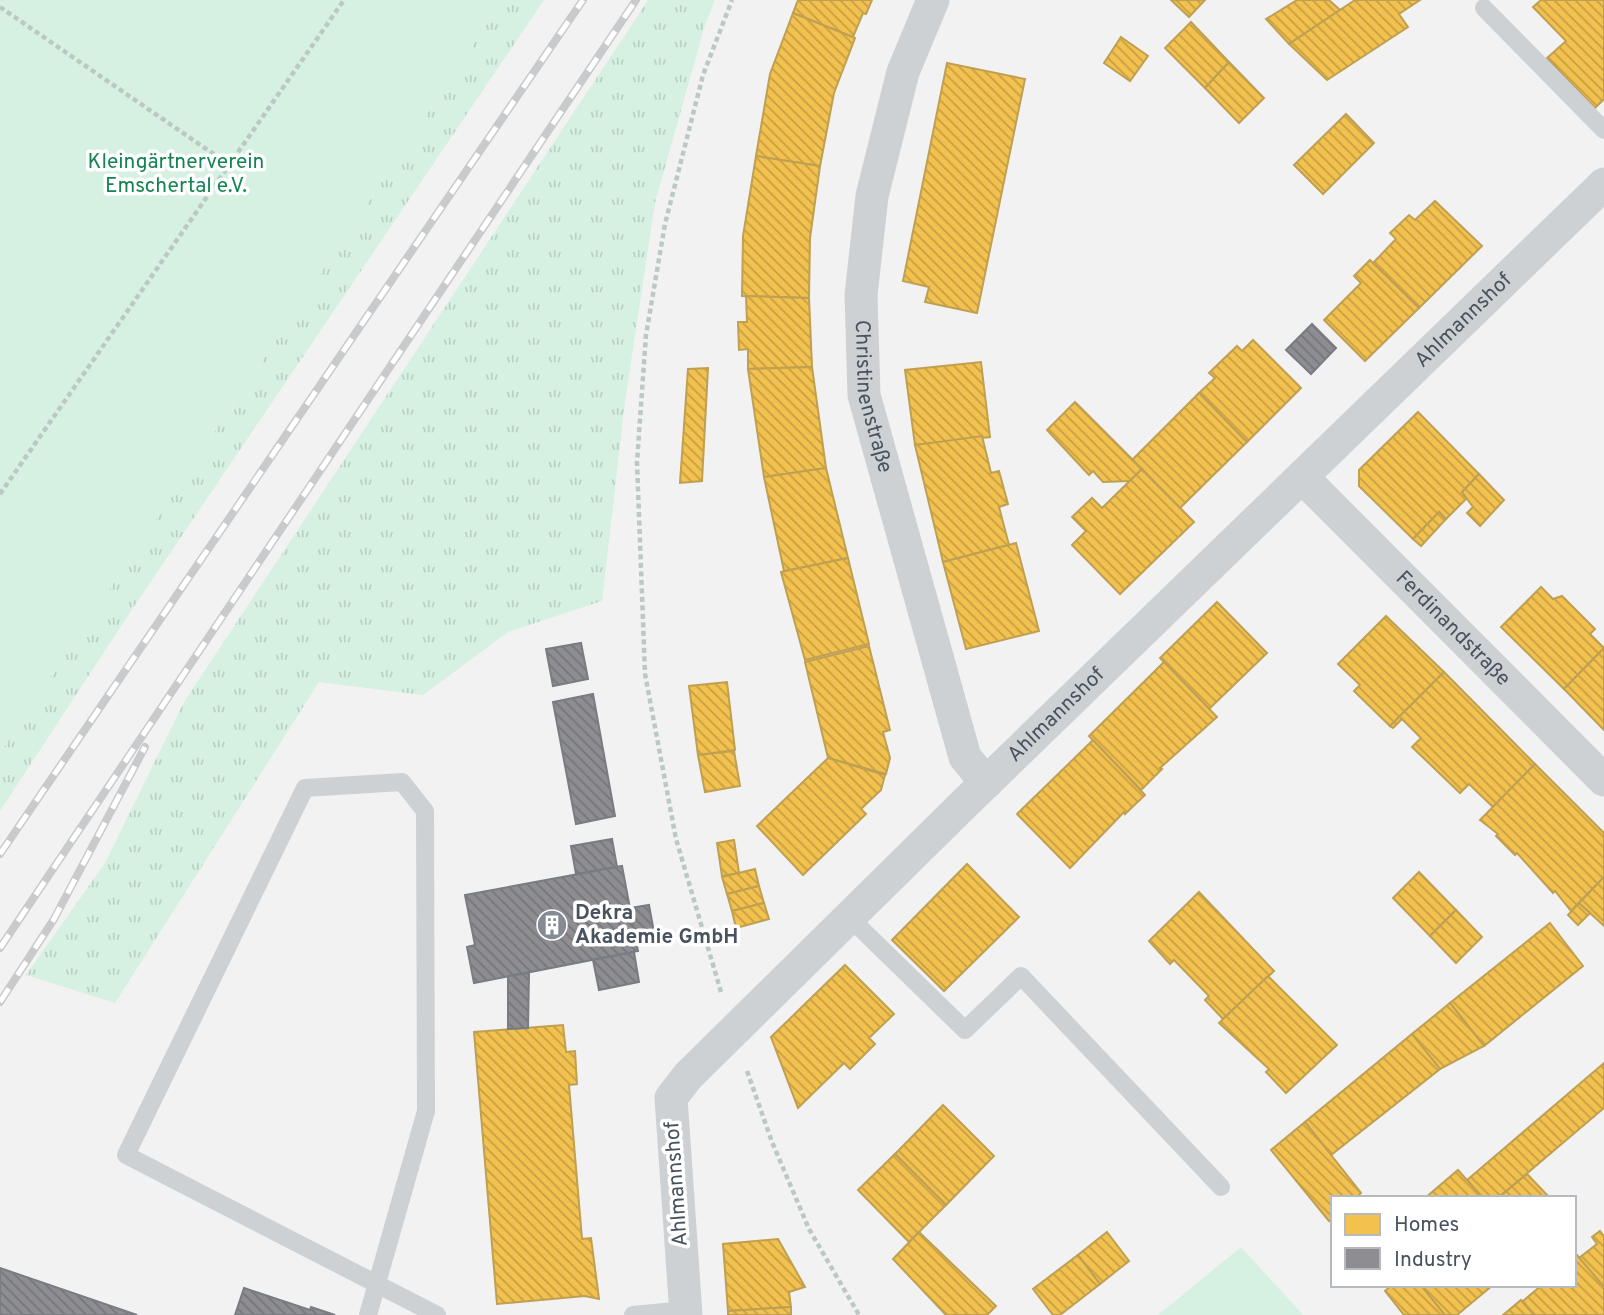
<svg xmlns="http://www.w3.org/2000/svg" width="1604" height="1315" font-family="Overpass,sans-serif">
<defs>
<pattern id="grass-tufts" width="24" height="20" patternUnits="userSpaceOnUse" patternTransform="scale(1.75)"><rect width="24" height="20" fill="#d6f1e2"/><path d="M3 7l-1-3M5 7V3M7 7l1-3M15 17l-1-3M17 17v-4M19 17l1-3" fill="none" stroke="#b9d1c4"/></pattern>
<pattern id="homes-back-hatch" width="6" height="6" patternUnits="userSpaceOnUse" patternTransform="scale(1.75)"><rect width="6" height="6" fill="#f2c14e"/><path d="M-1 5l2 2M0 0l6 6M5-1l2 2" fill="none" stroke="#c69f44"/></pattern>
<pattern id="industry-back-hatch" width="6" height="6" patternUnits="userSpaceOnUse" patternTransform="scale(1.75)"><rect width="6" height="6" fill="#8d8d92"/><path d="M-1 5l2 2M0 0l6 6M5-1l2 2" fill="none" stroke="#75767a"/></pattern>
</defs>
<rect width="100%" height="100%" fill="#f2f2f2"/>
<g fill="url(#grass-tufts)">
<path d="M503 0H544L129 614 0 811V753Z"/>
<path d="M648 0H715L704 28 655 203 625 402 602 601 508 632 423 695 319 682 115 1003 26 975 105 863 184 702Z"/>
</g>
<g fill="#d6f1e2">
<path d="M0 0H503L0 753Z"/>
<path d="M1241 1247 1303 1315H1158Z"/>
</g>
<g fill="url(#homes-back-hatch)" stroke="#bfa053" stroke-width="2">
<path d="M798 0H872L866 14 863 13 853 37 793 13Z"/>
<path d="M1171 0H1205L1189 17Z"/>
<path d="M1297 0H1329L1340 10 1289 44 1266 19Z"/>
<path d="M1355 0H1420L1399 14 1408 27 1327 80 1289 44Z"/>
<path d="M1541 0H1604V99L1595 108 1547 58 1566 41 1533 7Z"/>
<path d="M793 13 855 38 834 93 820 166 756 156 770 74Z"/>
<path d="M1191 22 1229 62 1205 88 1165 48Z"/>
<path d="M1121 37 1148 56 1130 81 1104 63Z"/>
<path d="M1229 62 1264 98 1239 123 1205 88Z"/>
<path d="M947 63 1025 79 977 313 925 302 929 287 903 281Z"/>
<path d="M1346 114 1374 143 1323 194 1294 165Z"/>
<path d="M756 156 820 166 810 238 809 298 742 296 743 236Z"/>
<path d="M1435 201 1482 246 1419 308 1373 263 1396 239 1390 233 1409 215 1415 220Z"/>
<path d="M1370 260 1419 308 1365 361 1324 320 1361 283 1354 276Z"/>
<path d="M746 296 809 298 812 367 748 369V349L739 350 738 322H747Z"/>
<path d="M1253 340 1301 388 1247 442 1199 393 1215 378 1209 373 1237 346 1242 351Z"/>
<path d="M981 362 990 437 915 445 905 370Z"/>
<path d="M812 367 826 468 764 477 748 369Z"/>
<path d="M708 368 702 481 680 483 688 369Z"/>
<path d="M1199 393 1247 442 1180 508 1132 460Z"/>
<path d="M1075 402 1142 469 1130 481 1103 482 1093 471 1089 475 1047 430Z"/>
<path d="M1418 412 1479 474 1462 492 1467 498 1446 519 1439 512 1413 539 1359 486V470Z"/>
<path d="M982 436 991 473 999 471 1008 504 999 507 1009 545 943 562 915 445Z"/>
<path d="M826 468 848 558 784 571 764 477Z"/>
<path d="M1142 469 1194 522 1120 594 1072 545 1086 531 1072 517 1092 498 1102 508Z"/>
<path d="M1479 474 1504 500 1480 526 1467 513 1473 507 1462 492Z"/>
<path d="M1439 512 1446 519 1421 546 1413 539Z"/>
<path d="M1016 543 1039 631 966 649 943 562Z"/>
<path d="M848 558 869 644 805 660 781 572Z"/>
<path d="M1541 587 1553 599 1562 596 1595 629 1590 634 1604 648 1564 689 1501 627Z"/>
<path d="M1217 602 1267 653 1209 709 1160 658Z"/>
<path d="M1386 616 1444 672 1390 726 1354 691 1360 685 1338 664Z"/>
<path d="M869 646 890 730 883 732 890 758 886 774 828 758 805 662Z"/>
<path d="M1604 648V730L1564 689Z"/>
<path d="M1164 662 1217 717 1160 768 1162 769 1141 790 1089 736Z"/>
<path d="M1444 672 1535 764 1493 807 1469 784 1460 793 1412 747 1421 738 1402 719 1393 728 1390 726Z"/>
<path d="M727 682 735 750 698 755 689 686Z"/>
<path d="M1093 740 1145 795 1125 814 1124 812 1070 868 1017 814Z"/>
<path d="M734 751 740 786 705 792 698 755Z"/>
<path d="M828 758 885 775 881 790 861 809 866 814 803 875 757 826Z"/>
<path d="M1535 764 1604 833V877L1571 911 1555 891 1553 893 1517 853 1515 855 1496 836 1498 834 1480 820Z"/>
<path d="M734 840 739 873 722 876 717 843Z"/>
<path d="M967 864 1019 917 944 991 892 940Z"/>
<path d="M755 869 759 886 727 894 722 877Z"/>
<path d="M1419 872 1456 910 1430 936 1393 898Z"/>
<path d="M1604 877V926L1579 903Z"/>
<path d="M759 886 764 903 732 911 727 894Z"/>
<path d="M1199 892 1274 971 1223 1019 1205 1000 1209 996 1174 960 1170 964 1149 941Z"/>
<path d="M764 903 769 919 736 928 732 911Z"/>
<path d="M1579 903 1590 913 1578 925 1568 915Z"/>
<path d="M1456 910 1482 937 1456 963 1430 936Z"/>
<path d="M1550 923 1583 966 1484 1046 1450 1003Z"/>
<path d="M845 965 894 1014 869 1038 875 1044 850 1069 844 1063 798 1108 771 1037Z"/>
<path d="M1268 976 1337 1045 1286 1093 1266 1072 1269 1069 1219 1023Z"/>
<path d="M1450 1003 1484 1046 1440 1069 1412 1034Z"/>
<path d="M563 1025 566 1052 575 1051 577 1084 569 1085 582 1239 591 1238 599 1299 585 1296 497 1304 474 1032Z"/>
<path d="M1412 1034 1440 1069 1331 1155 1305 1122Z"/>
<path d="M1604 1063V1108L1498 1198H1483L1467 1180Z"/>
<path d="M943 1105 994 1156 946 1205 895 1154Z"/>
<path d="M1305 1122 1361 1193 1356 1198H1333V1218L1329 1221 1271 1150Z"/>
<path d="M895 1154 946 1205 909 1242 858 1190Z"/>
<path d="M1458 1170 1483 1198H1425Z"/>
<path d="M1527 1174 1550 1198H1498Z"/>
<path d="M1600 1231 1604 1236V1287L1579 1258 1597 1244 1592 1237Z"/>
<path d="M919 1232 996 1306 987 1315H946L893 1259Z"/>
<path d="M1107 1232 1129 1261 1100 1284 1078 1255Z"/>
<path d="M778 1239 805 1287 789 1292 791 1307 728 1311 723 1244Z"/>
<path d="M1078 1255 1100 1284 1060 1315H1053L1033 1289Z"/>
<path d="M1577 1255 1604 1287V1315H1534L1523 1301 1542 1285H1574V1257Z"/>
<path d="M1392 1285H1421L1445 1315H1404L1385 1291Z"/>
<path d="M1421 1285H1493L1457 1315H1445Z"/>
<path d="M1521 1300 1534 1315H1503Z"/>
<path d="M791 1307V1315H728V1311Z"/>
</g>
<g fill="url(#industry-back-hatch)" stroke="#787c83" stroke-width="2">
<path d="M1312 324 1336 348 1311 374 1286 350Z"/>
<path d="M581 643 588 679 553 686 546 649Z"/>
<path d="M593 694 615 816 576 824 553 702Z"/>
<path d="M612 839 617 867 576 874 571 846Z"/>
<path d="M622 866 638 951 474 983 467 947 475 945 465 895Z"/>
<path d="M649 905 655 938 636 942 630 908Z"/>
<path d="M634 952 639 982 599 990 593 960Z"/>
<path d="M529 973 528 1028 508 1029V976Z"/>
<path d="M0 1268 137 1315H0Z"/>
<path d="M244 1288 310 1310 311 1307 335 1315H235Z"/>
</g>
<g fill="none" stroke-linecap="round" stroke-linejoin="round">
<g stroke="#bbc8c4" stroke-width="4.5" stroke-dasharray="5 3.5" stroke-linecap="butt">
<path d="M0 7 228 164"/>
<path d="M0 494 344 0"/>
<path d="M721 992 676 839 645 674 637 462 646 335 665 224 703 75 732 0"/>
<path d="M747 1071 772 1142 809 1229 859 1315"/>
</g>
<g stroke="#ced1d3" stroke-width="18">
<path d="M1484 8 1604 130"/>
<path d="M850 918 965 1030 1021 976 1221 1187"/>
<path d="M368 1315 426 1111 425 811 402 782 305 788 126 1155 437 1315"/>
<path d="M633 1315 685 1310"/>
</g>
<g stroke="#ced1d3" stroke-width="33">
<path id="s1" d="M933 0 903 72 872 196 861 295 864 395 965 757 986 783"/>
<path id="s2" d="M1302 477 1604 780"/>
<path id="s3" d="M686 1315 671 1098 688 1076 965 803 1604 184"/>
</g>
<g stroke="#c8cacc" stroke-width="8">
<g id="rail">
<path d="M0 854 583 0"/>
<path d="M0 948 636 0"/>
<path d="M0 1002 54 919 145 747"/>
</g>
</g>
<use href="#rail" stroke="#fff" stroke-width="5" stroke-dasharray="16" stroke-linecap="butt"/>
</g>
<defs>
<g id="building-disc" transform="scale(1.575)"><circle r="9.5" fill="#848b92" stroke="#fff"/><path d="M-4-6H4V6H1V3H-1V6H-4ZM-2.5-4.3h1.7v1.8h-1.7ZM.8-4.3h1.7v1.8H.8ZM-2.5-1h1.7V.8h-1.7ZM.8-1h1.7V.8H.8Z" fill="#fff"/></g>
</defs>
<g fill-rule="evenodd">
<use href="#building-disc" x="552" y="925"/>
</g>
<g text-anchor="middle" dominant-baseline="central" stroke-width="7" stroke-linejoin="round" paint-order="stroke">
<g font-size="21" fill="#158452" stroke="#fff">
<text x="176" y="162">Kleingärtnerverein<tspan x="176" dy="24">Emschertal e.V.</tspan></text>
</g>
<g font-size="21" fill="#48535f" stroke="#fff">
<text stroke="none"><textPath href="#s3" startOffset="1328">Ahlmannshof</textPath></text>
<text stroke="none"><textPath href="#s1" startOffset="408">Christinenstraße</textPath></text>
<text stroke="none"><textPath href="#s2" startOffset="214">Ferdinandstraße</textPath></text>
<text stroke="none"><textPath href="#s3" startOffset="761">Ahlmannshof</textPath></text>
<text transform="translate(677 1184) rotate(-94)">Ahlmannshof</text>
</g>
<g font-size="21" font-weight="bold" fill="#48535f" stroke="#fff" text-anchor="start">
<text x="575" y="913">Dekra<tspan x="575" dy="24">Akademie GmbH</tspan></text>
</g>
</g>
<rect x="1331" y="1196" width="245" height="91" fill="#ffffff" stroke="#b6babf" stroke-width="2"/>
<rect x="1345" y="1214" width="35" height="21" fill="#f2c14e" stroke="#b6babf" stroke-width="2"/>
<text x="1394" y="1231" font-size="21" fill="#48535f">Homes</text>
<rect x="1345" y="1248" width="35" height="21" fill="#8d8d92" stroke="#b6babf" stroke-width="2"/>
<text x="1394" y="1266" font-size="21" fill="#48535f">Industry</text>
</svg>
